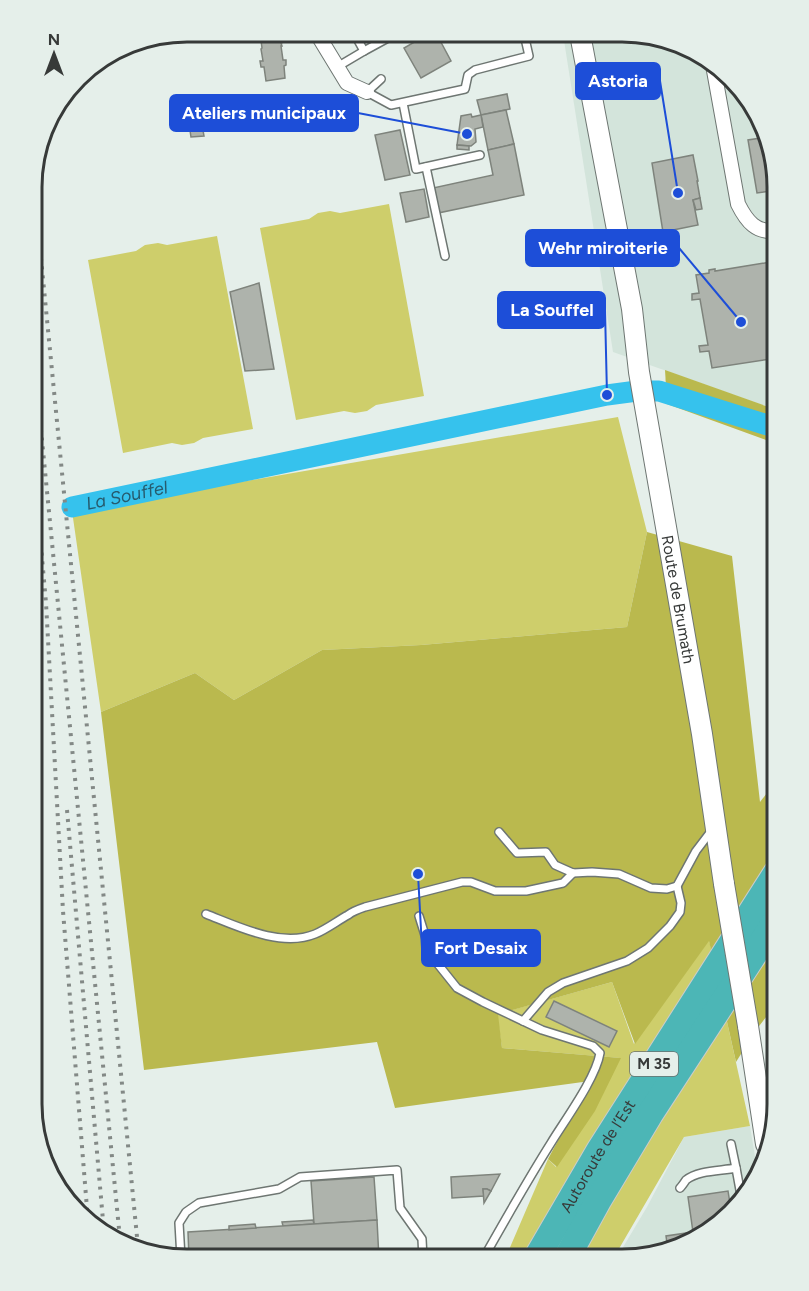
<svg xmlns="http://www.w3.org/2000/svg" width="809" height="1291" font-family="Figtree,sans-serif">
<rect width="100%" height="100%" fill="#e5efea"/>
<g fill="#d3e4db">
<path d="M563 34H652L724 70 766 128 777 187V410L613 352Z"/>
<path d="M750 1126 757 1169 746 1198 681 1248 622 1259H616L647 1207 684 1137Z"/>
</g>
<g fill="#cece6b">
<path d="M389 204 424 396 376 405 367 411 355 413 344 411 296 420 260 228 309 219 318 213 330 211 340 213Z"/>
<path d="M217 236 253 429 203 438 194 443 182 445 172 443 123 453 88 260 136 251 145 245 158 243 167 245Z"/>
<path d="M618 417 647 532 627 627 421 645 322 650 234 700 195 673 101 712 72 511Z"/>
<path d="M709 940 750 1126 684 1137 613 1259H505L548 1159 556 1167 620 1058 502 1048 497 1014 612 982 634 1044Z"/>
</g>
<g fill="#bab94e">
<path d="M665 370 777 410V444L667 404Z"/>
<path d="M647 532 732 556 760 802 777 780V1003L756 1030 736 1062 709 941 635 1044 612 982 498 1014 502 1048 621 1058 595 1111 557 1167 548 1159 590 1081 395 1108 377 1042 144 1070 101 712 195 673 234 700 322 650 421 645 627 627Z"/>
</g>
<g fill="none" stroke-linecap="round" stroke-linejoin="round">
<path stroke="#36c2ed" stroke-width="21" id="s1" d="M72 507 607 395 637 391H659L777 428"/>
</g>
<g fill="#aeb3ac" stroke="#7e837c" stroke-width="1.5">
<path d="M258 32 282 33 283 36H280V39H283L284 42 281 43 282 46H281L283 60H286V65L284 66 285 78 266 81 264 67H261L260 61H263L261 49 262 48 260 33Z"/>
<path d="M358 33H374L362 39Z"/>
<path d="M374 33H387L371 41 369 36Z"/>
<path d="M430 33H436L451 61 421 78 404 48Z"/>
<path d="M472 33H497L480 36 473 35Z"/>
<path d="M492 35 493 37 481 40 480 36Z"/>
<path d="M507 94 510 109 481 115 477 100Z"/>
<path d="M194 109 195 116 200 114 204 136 191 137 187 111Z"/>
<path d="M506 110 514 144 488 150 481 115Z"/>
<path d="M471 114 472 117 481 115 483 127 475 129 476 142 471 146 457 145 461 116Z"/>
<path d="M400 130 410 175 385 180 375 135Z"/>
<path d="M768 137 777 190 757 193 748 140Z"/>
<path d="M514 144 524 195 438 213 433 188 493 175 488 150Z"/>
<path d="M457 145 469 146V150L457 149Z"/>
<path d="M693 155 698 181H697L700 198 693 200 698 225 663 232 652 163Z"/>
<path d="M424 189 429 217 406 222 400 193Z"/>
<path d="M700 198 702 209 696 210 693 200Z"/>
<path d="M777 261V358L712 368 709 351 700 352 699 346 708 345 700 299 692 300V294L699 293 696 275 709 273V270L715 269V271Z"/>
<path d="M259 283 274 369 245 371 230 292Z"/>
<path d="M554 1001 617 1031 609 1047 546 1017Z"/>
<path d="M772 1039H777V1061H775Z"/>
<path d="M777 1073V1088L772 1089 770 1074Z"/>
<path d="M777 1088V1103H775L772 1089Z"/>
<path d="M500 1174 491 1191 487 1189H483L484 1196 452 1198 451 1177Z"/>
<path d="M374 1177 377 1220 314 1224 311 1181Z"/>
<path d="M483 1189H487L491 1191 484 1203Z"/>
<path d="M728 1191 731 1210 681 1248 668 1250 666 1236 693 1232 688 1197Z"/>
<path d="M313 1220 314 1224 283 1226 282 1222Z"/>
<path d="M377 1220 379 1259 189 1258 188 1232Z"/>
<path d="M255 1224 256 1228 229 1230V1226Z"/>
<path d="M409 1249 414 1253V1259H379V1251Z"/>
</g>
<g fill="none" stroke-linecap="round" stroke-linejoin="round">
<g stroke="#6e7672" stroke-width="10">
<g id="lane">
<path d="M364 51 386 39"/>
<path d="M337 67 364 51 354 33"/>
<path d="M381 79 367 92 391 105 465 89 468 75 475 70 529 56 524 34"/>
<path d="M403 103 416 169 480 155"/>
<path d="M426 167 445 256"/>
<path d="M499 832 517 853 546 852 555 865 573 873 592 872 619 874 651 888 667 889 677 886 696 851 712 830"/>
<path d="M206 914C237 926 281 948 315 934 327 929 337 921 348 915 353 911 359 909 365 907L462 882H471L495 891H526L563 883 573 873"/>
<path d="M419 916 428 945 437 963 457 988 483 1002 542 1030 593 1046 600 1053C596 1078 565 1120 551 1143 527 1181 505 1220 483 1259"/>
<path d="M523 1021 548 992 563 983 627 961 648 948 670 926 680 912 681 903 677 886"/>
<path d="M731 1144 736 1168"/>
<path d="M680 1188C682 1186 684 1183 686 1180 698 1170 721 1171 736 1168L742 1201"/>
<path d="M181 1258 179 1223 186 1212 199 1203 279 1189 300 1177 397 1170 400 1208 422 1239 423 1259"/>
</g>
</g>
<g stroke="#6e7672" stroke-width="16">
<g id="street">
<path d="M316 32 347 83 367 92"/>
<path d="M713 65 738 204C747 222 756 233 777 231"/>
</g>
</g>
<g stroke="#6e7672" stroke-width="22">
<g id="secondary">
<path id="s2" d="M580 34 632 309 639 372 702 734 724 884"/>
<path d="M748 1026 766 1144"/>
</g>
</g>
<g stroke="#cbcccc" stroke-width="28">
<g id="highway">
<path id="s3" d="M536 1259 599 1151 777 872"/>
<path d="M566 1259 599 1199 650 1114 777 919"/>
</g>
</g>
<use href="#lane" stroke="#fff" stroke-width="7"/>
<use href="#street" stroke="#fff" stroke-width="14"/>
<use href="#secondary" stroke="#fff" stroke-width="20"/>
<use href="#highway" stroke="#4cb6b6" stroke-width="26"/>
<g stroke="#838986" stroke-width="4" stroke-dasharray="3 6" stroke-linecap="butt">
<path d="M33 177 138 1247"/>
<path d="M33 348 120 1239"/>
<path d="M32 445 46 603 63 911 88 1221"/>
<path d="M67 810 104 1232"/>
</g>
<g stroke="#6e7672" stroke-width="22" stroke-linecap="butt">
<path id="secondary-bridge" d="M724 884 748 1026"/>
</g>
<use href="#secondary-bridge" stroke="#fff" stroke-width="20"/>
</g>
<g text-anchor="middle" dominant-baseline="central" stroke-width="5" stroke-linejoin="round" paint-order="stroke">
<rect fill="#e5efea" stroke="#6b706e" stroke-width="1.5" x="630" y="1052" width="48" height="24" rx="4.5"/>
<g font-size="15" font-weight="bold" fill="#373a39">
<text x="654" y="1064">M 35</text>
</g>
<g font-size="16" fill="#373a39" stroke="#e5efea">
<text stroke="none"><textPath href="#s2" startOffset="574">Route de Brumath</textPath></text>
<text stroke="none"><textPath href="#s3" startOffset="120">Autoroute de l’Est</textPath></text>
</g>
<g font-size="18" font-style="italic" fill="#265b6e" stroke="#e5efea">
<text stroke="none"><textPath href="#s1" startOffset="56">La Souffel</textPath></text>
</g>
</g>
<path d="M0 0H809V1291H0ZM187 42H622A145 145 0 0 1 767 187V1104A145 145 0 0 1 622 1249H187A145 145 0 0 1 42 1104V187A145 145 0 0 1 187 42Z" fill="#e5efea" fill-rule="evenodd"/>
<path fill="none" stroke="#373a39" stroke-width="3" d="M187 42H622A145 145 0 0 1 767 187V1104A145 145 0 0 1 622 1249H187A145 145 0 0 1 42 1104V187A145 145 0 0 1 187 42Z"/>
<path fill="none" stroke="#1d4ed8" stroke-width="2" d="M678 193L660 81M467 134L358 113M741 322L679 248M607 395L605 310M418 874L422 948"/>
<g fill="#1d4ed8" stroke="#e5efea" stroke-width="2">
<circle cx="678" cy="193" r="6"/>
<circle cx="467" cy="134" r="6"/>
<circle cx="741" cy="322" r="6"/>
<circle cx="607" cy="395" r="6"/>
<circle cx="418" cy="874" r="6"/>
</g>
<g fill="#1d4ed8" stroke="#1d4ed8" stroke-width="2">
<rect x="576" y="63" width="84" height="36" rx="6"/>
<rect x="170" y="95" width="188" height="36" rx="6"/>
<rect x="526" y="230" width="153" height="36" rx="6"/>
<rect x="498" y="292" width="107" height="36" rx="6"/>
<rect x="422" y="930" width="118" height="36" rx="6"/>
</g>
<g font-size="18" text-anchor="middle" font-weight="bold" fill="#fff">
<text x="618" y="87">Astoria</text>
<text x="264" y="119">Ateliers municipaux</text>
<text x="603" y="254">Wehr miroiterie</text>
<text x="552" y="316">La Souffel</text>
<text x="481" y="954">Fort Desaix</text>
</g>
<g transform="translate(54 54)" stroke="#e5efea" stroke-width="4.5" paint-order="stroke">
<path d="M0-4.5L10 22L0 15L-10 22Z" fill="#373a39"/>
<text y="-9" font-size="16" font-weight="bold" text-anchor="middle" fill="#373a39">N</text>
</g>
</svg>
